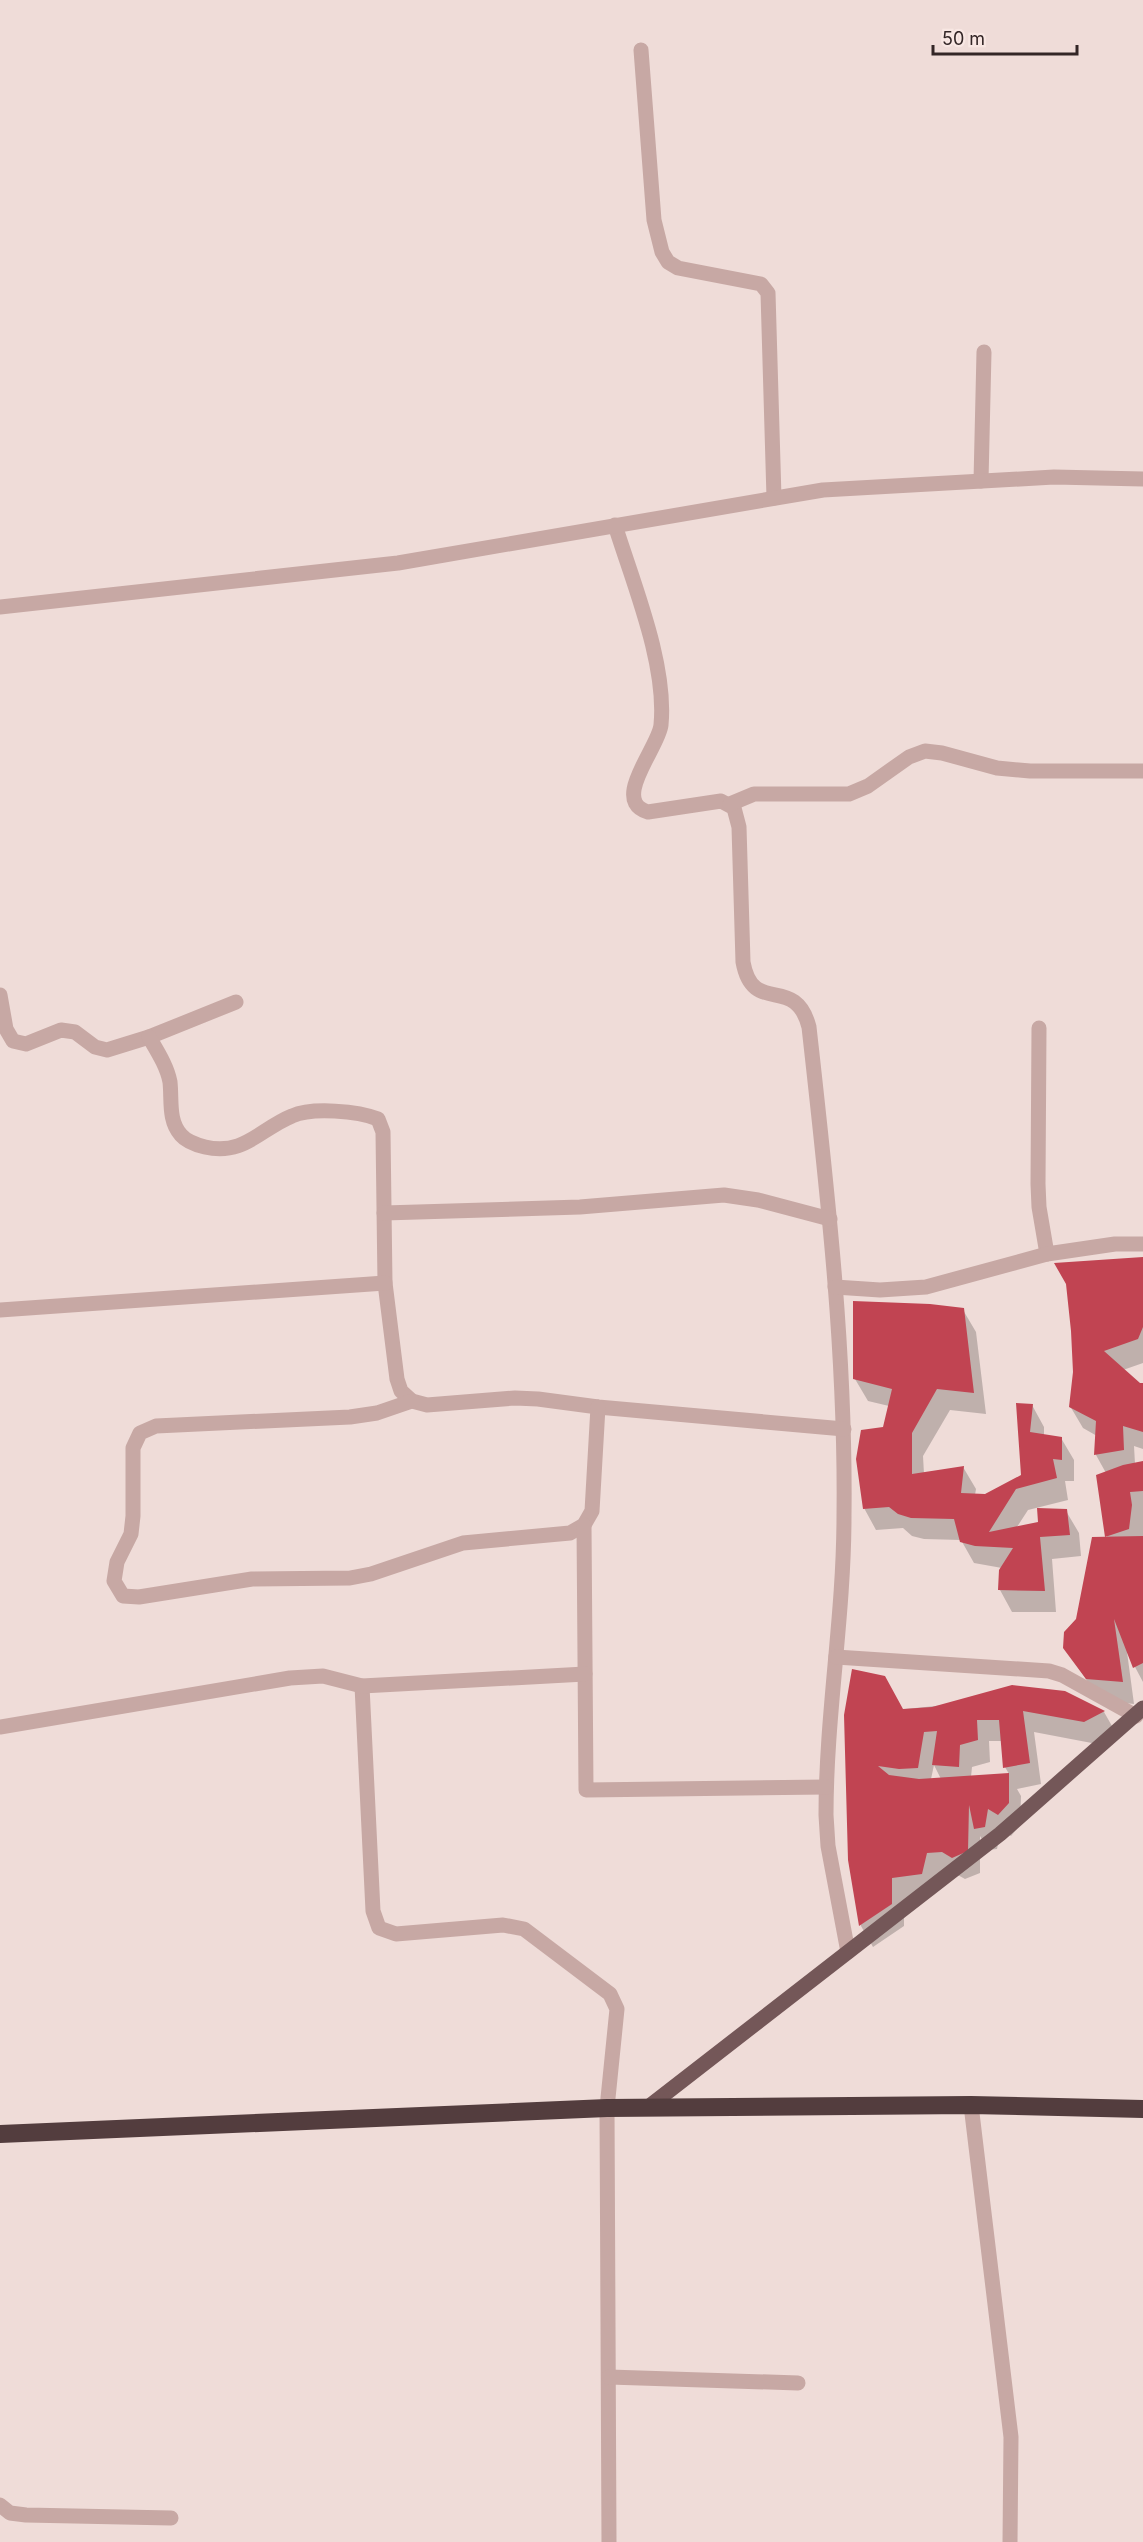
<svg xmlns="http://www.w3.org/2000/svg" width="1143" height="2542" font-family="Inter,sans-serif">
<rect width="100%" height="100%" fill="#efdcd8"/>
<g fill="#0003" fill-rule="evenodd">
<path d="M1143 1258V1363L1123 1370 1139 1384H1143V1449L1134 1446 1135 1464 1143 1462V1682L1127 1652 1134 1704 1100 1700 1065 1648 1077 1620 1107 1538 1106 1473 1096 1455 1097 1436 1083 1428 1070 1406Z"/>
<path d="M963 1310 976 1332 986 1414 950 1410 923 1456 924 1474 963 1467 976 1489 975 1495 985 1496 1023 1476 1032 1405 1044 1427V1435L1061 1438 1074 1460V1481H1065L1068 1500 1028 1510 1017 1527 1039 1523 1066 1511 1079 1533 1081 1556 1052 1559 1056 1612H1012L1000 1590 1002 1568 974 1563 961 1540 924 1539 912 1536 903 1528 876 1530 864 1508 889 1406 868 1401 855 1379Z"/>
<path d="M1065 1693 1104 1712 1116 1733 1097 1744 1034 1732 1041 1784 1017 1789 1021 1796 1020 1825 1011 1836 1001 1829 997 1849 988 1850 980 1836V1873L965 1879 956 1874 939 1875 934 1895 904 1900V1926L873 1947 861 1926 849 1860 845 1715ZM989 1741H1002L1005 1767 1009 1774 971 1777 972 1767 990 1762ZM934 1765 941 1779H931Z"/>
</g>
<g fill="#c14452">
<path d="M1143 1257V1327L1138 1339 1104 1351 1140 1383H1143V1432L1123 1426 1124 1450 1094 1455 1096 1421 1069 1407 1073 1372 1071 1331 1066 1284 1054 1263Z"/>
<path d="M853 1301 930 1304 964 1308 974 1393 937 1389 912 1433V1474L964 1466 961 1493 985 1494 1021 1475 1016 1403 1033 1404 1030 1432 1062 1437V1460L1053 1459 1057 1478 1016 1489 989 1532 1038 1522 1037 1508 1067 1509 1070 1535 1040 1537 1045 1591 998 1590 999 1570 1013 1548 975 1546 960 1542 954 1519 911 1518 898 1514 889 1507 863 1509 856 1459 861 1430 883 1427 892 1389 853 1379Z"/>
<path d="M1143 1461V1491L1130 1492 1132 1505 1129 1529 1105 1537 1096 1475 1123 1465Z"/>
<path d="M1143 1536V1663L1133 1668 1114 1619 1123 1682 1086 1679 1063 1648 1064 1632 1076 1619 1092 1537Z"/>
<path d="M852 1669 885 1676 903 1709 932 1707 1012 1685 1065 1691 1105 1711 1084 1722 1023 1711 1030 1763 1003 1768 999 1720H977L978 1740 960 1745 959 1767 932 1765 937 1731 924 1732 918 1768 899 1769 878 1766 889 1775 919 1779 1009 1773V1803L998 1815 988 1809 985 1827 974 1829 969 1805 968 1851 952 1858 942 1852 927 1853 922 1874 892 1878V1904L859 1926 848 1860 844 1715Z"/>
</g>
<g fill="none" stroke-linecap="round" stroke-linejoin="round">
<g stroke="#c7a8a4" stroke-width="15">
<path d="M641 50 654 220 662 252 668 262 678 268 761 284 768 293 774 498"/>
<path d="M981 481 984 352"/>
<path d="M615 525C633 583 667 664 661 725 659 747 610 801 648 812L721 801 734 808 739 827 743 962C753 1017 795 973 809 1027 827 1189 846 1352 844 1516 844 1616 826 1715 826 1815L828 1846 848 1952"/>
<path d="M0 607 398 563 823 490 1054 477 1143 479"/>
<path d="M730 804 754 794H849L868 786 909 757 925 751 942 753 997 768 1030 771H1143"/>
<path d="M0 995 6 1029 13 1041 26 1044 61 1030 75 1032 95 1047 107 1050 149 1037 236 1002"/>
<path d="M1039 1028 1038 1184 1039 1207 1047 1254"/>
<path d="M149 1037C157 1051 167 1066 170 1082 172 1101 168 1120 181 1135 186 1141 197 1145 205 1147 244 1156 260 1129 292 1116 312 1107 358 1111 378 1119L383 1132 385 1283 397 1379 401 1391 412 1401 427 1405 515 1398 538 1399 598 1407 844 1429"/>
<path d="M384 1213 580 1207 724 1195 758 1200 830 1219"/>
<path d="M835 1287 880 1290 926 1287 1047 1254 1115 1244H1143"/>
<path d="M0 1310 385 1283"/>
<path d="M412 1401 377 1413 350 1417 156 1426 140 1433 133 1448V1516L131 1534 117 1562 114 1581 123 1596 139 1597 252 1579 350 1578 371 1574 463 1543 570 1533 584 1525 592 1511 598 1407"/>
<path d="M584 1525 586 1790 826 1787"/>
<path d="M836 1657 1049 1671 1062 1675 1136 1716"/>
<path d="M362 1686 373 1911 379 1928 396 1934 503 1925 524 1929 610 1994 617 2009 607 2108 609 2542"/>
<path d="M0 1727 290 1678 323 1676 362 1686 585 1674"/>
<path d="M971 2105 1011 2437 1010 2542"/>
<path d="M609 2377 798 2383"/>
<path d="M0 2505 10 2513 26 2515 171 2518"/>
</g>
<path stroke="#745758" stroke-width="15" d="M647 2108 1000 1834 1143 1708"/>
<path stroke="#533d3e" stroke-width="18" d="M0 2134 607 2108 971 2105 1143 2109"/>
</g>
<path d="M933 45v9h144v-9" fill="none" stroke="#332626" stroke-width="3"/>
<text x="942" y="45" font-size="18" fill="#332626" stroke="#f8e7e3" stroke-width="4.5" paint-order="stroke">50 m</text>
</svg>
